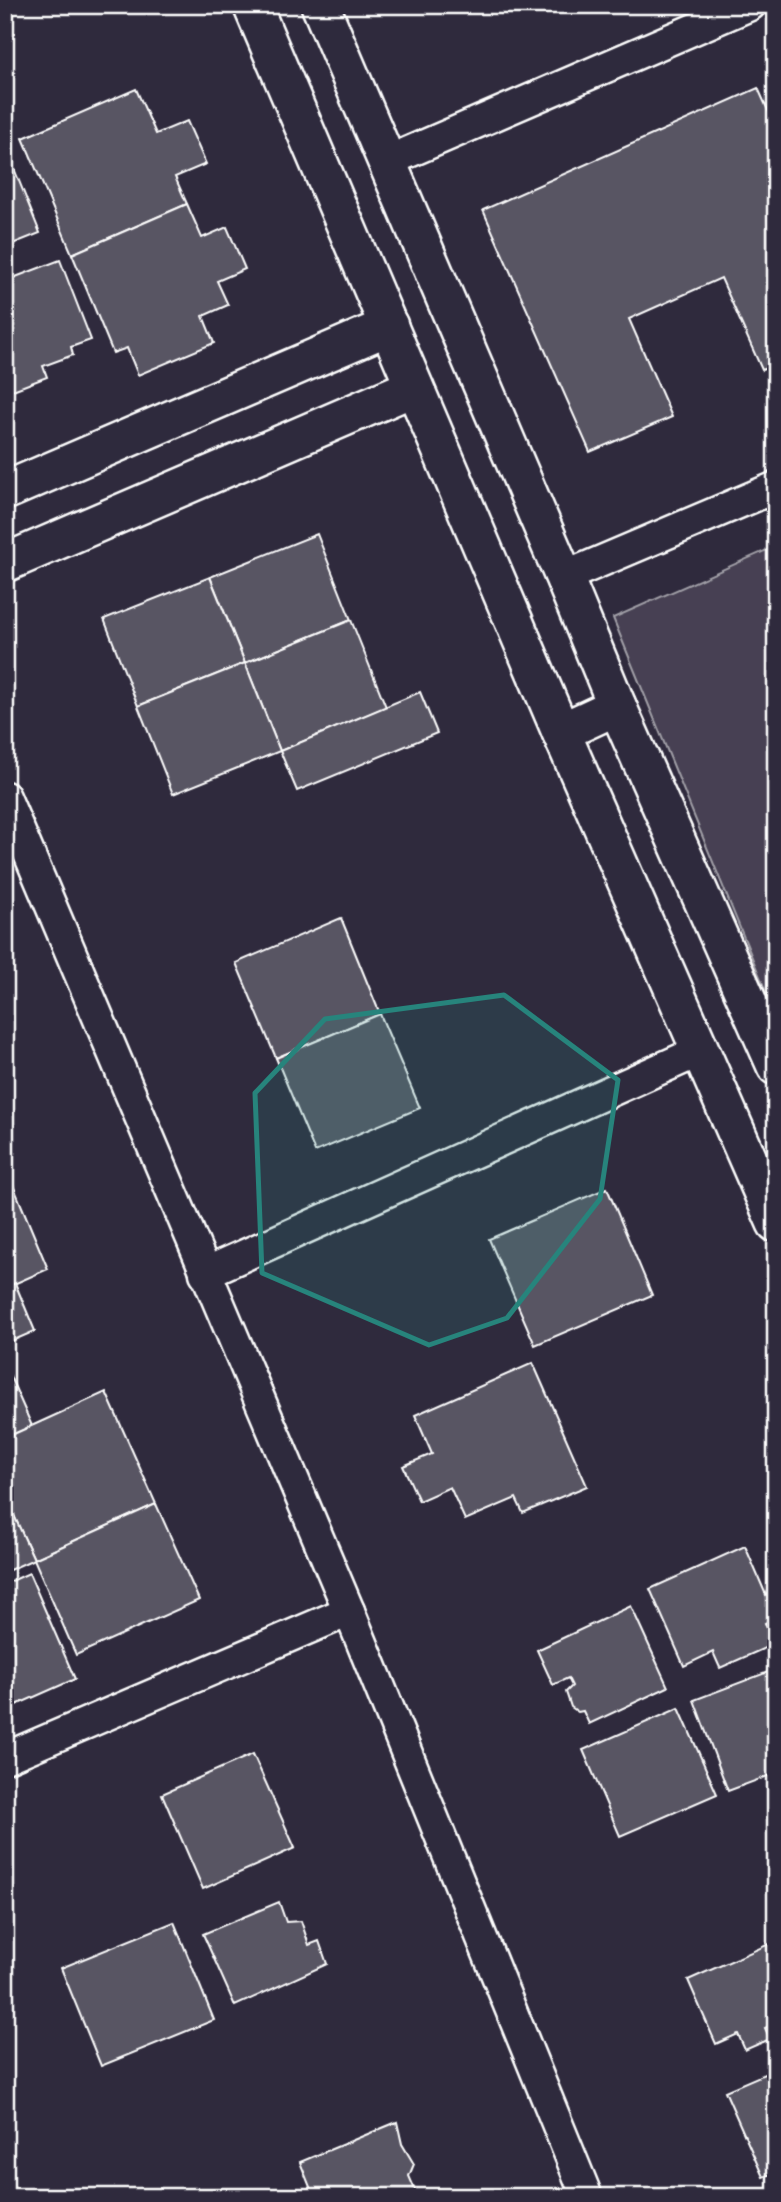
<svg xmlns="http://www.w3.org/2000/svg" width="781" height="2202" font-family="Mynerve,sans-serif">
<rect width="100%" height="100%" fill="#2f2a3d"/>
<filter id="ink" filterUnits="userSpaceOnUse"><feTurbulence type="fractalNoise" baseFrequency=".0143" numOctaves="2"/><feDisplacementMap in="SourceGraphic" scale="14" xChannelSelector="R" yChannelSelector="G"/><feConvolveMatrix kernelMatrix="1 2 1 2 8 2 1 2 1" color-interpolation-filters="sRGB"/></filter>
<g filter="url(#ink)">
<path fill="#464152" stroke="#a2a0a8" stroke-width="2" d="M776 546V1016L613 618Z"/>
<g fill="#595564" stroke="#fff" stroke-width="2">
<path d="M758 88 776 128V364L762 370 721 278 629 319 672 417 590 452 483 210Z"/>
<path d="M136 89 156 134 187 121 206 164 175 177 187 204 72 254 23 138Z"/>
<path d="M11 161 40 233 5 247V163Z"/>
<path d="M187 204 202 238 227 227 245 269 217 281 228 305 203 316 214 343 138 375 127 348 113 353 72 254Z"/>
<path d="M60 260 91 340 71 347 73 355 43 366 47 377 5 393V281Z"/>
<path d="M317 534 351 620 245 663 210 577Z"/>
<path d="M210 577 245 663 138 706 104 619Z"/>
<path d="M351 620 386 707 280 751 245 663Z"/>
<path d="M245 663 280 751 173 794 138 706Z"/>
<path d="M420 692 437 733 297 791 280 751Z"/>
<path d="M341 918 380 1014 276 1058 236 963Z"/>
<path d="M380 1014 420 1108 315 1152 276 1058Z"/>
<path d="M5 1166 48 1269 5 1288Z"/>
<path d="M607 1188 652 1295 535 1345 489 1239Z"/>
<path d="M15 1283 35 1331 5 1344V1288Z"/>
<path d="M533 1363 587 1486 523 1513 516 1498 465 1520 450 1487 419 1501 403 1466 432 1454 415 1415Z"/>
<path d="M5 1365 32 1426 5 1438Z"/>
<path d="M106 1392 156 1504 34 1559 5 1496V1438Z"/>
<path d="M5 1496 34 1559 5 1572Z"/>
<path d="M156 1504 199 1600 76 1655 34 1559Z"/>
<path d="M745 1546 766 1595 773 1592 776 1599V1618L765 1623 774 1644 720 1668 713 1652 684 1666 650 1589Z"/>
<path d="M29 1573 75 1679 5 1710V1584Z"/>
<path d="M631 1606 668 1687 589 1724 583 1711 578 1712 571 1707 566 1692 572 1686 568 1678 553 1685 537 1650Z"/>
<path d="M776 1669V1773L728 1791 694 1700Z"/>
<path d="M679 1708 717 1794 620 1836 583 1750Z"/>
<path d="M253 1754 295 1848 203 1889 162 1794Z"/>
<path d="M279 1902 286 1922 301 1921 309 1945 319 1941 327 1964 235 2006 203 1934Z"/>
<path d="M174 1922 214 2020 101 2066 61 1968Z"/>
<path d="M776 1941V2023L765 2028 770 2039 745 2050 738 2034 716 2044 688 1980Z"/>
<path d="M776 2069V2172L763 2177 725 2091Z"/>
<path d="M397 2122 402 2144 414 2164 409 2176 416 2192 405 2197H314L300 2162Z"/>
</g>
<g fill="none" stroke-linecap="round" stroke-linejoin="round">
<g stroke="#fff" stroke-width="35">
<g id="minor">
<path d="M388 161 750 5"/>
<path d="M564 577 776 487"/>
<path d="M5 797 349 1611 587 2197"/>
<path d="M205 1273 702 1050"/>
<path d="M5 1758 349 1611"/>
</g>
</g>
<g stroke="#fff" stroke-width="42">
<g id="tertiary">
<path d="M252 5 561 732 776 1223"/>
<path d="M320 5 564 577 617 706 776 1066"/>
<path d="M5 491 389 326"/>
<path d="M5 563 414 387"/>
<path d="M561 732 617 706"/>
</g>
</g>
<use href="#minor" stroke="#2f2a3d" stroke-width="30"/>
<use href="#tertiary" stroke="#2f2a3d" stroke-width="37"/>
</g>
</g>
<path fill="#27847c" fill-opacity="0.2" stroke="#27847c" stroke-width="5" stroke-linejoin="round" d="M504 995 618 1080 600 1199 507 1318 429 1345 262 1273 255 1093 325 1019Z"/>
<rect width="781" height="2202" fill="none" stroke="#2f2a3d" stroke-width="28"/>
<rect x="14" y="14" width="753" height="2174" fill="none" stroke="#fff" stroke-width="2.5" filter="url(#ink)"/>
</svg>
